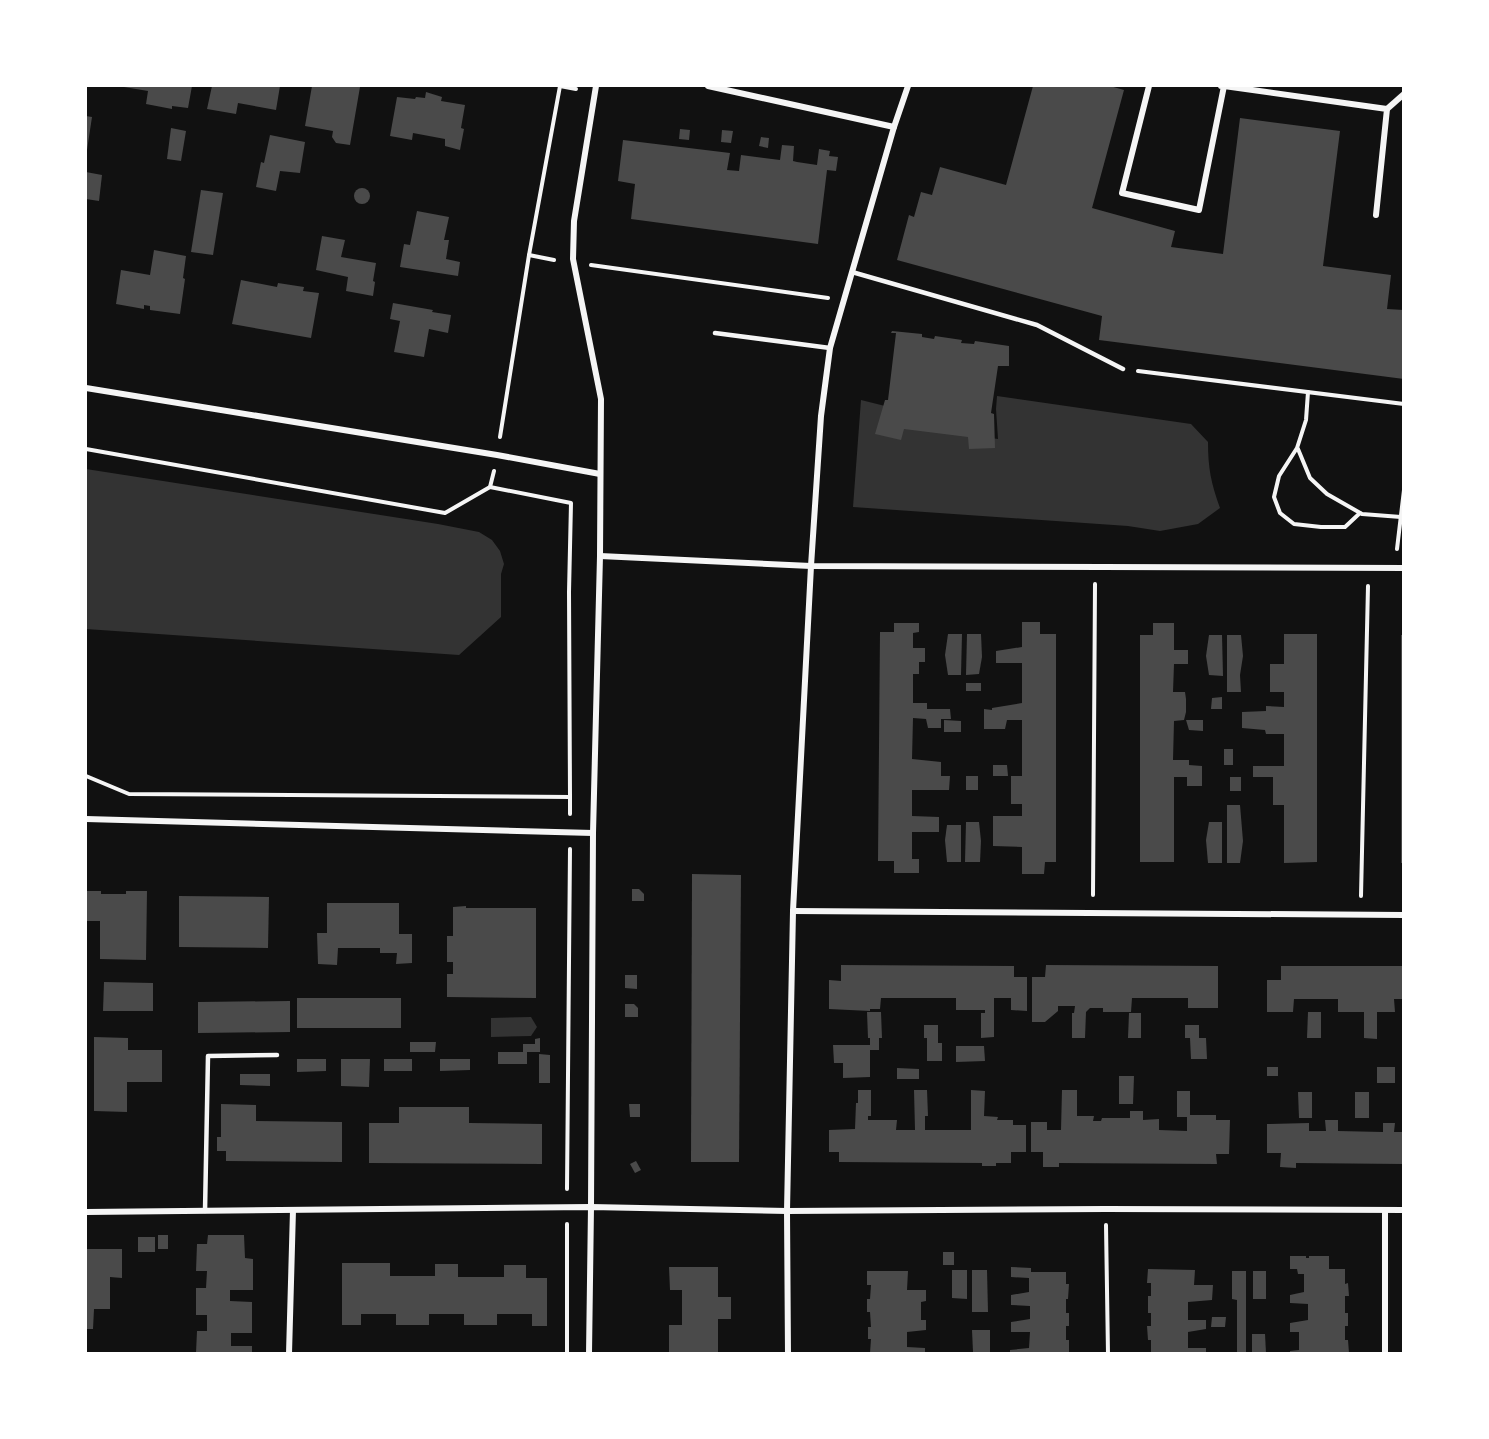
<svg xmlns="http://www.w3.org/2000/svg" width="1489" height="1439" font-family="Manrope,sans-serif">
<rect width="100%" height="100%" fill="#111"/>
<g fill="#333">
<path d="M997 396 1191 424 1208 442C1208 468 1211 483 1220 508L1198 524 1160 531 1128 526 853 507 861 400 889 407 886 423 998 439 996 409Z"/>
<path d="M86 469 438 524 479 532 492 540 500 551 504 564 501 574V617L459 655 86 629Z"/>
<path d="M531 1017 537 1027 531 1036 491 1037V1018Z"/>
</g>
<g fill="#4a4a4a">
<path d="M124 86H192L188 108 172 106V109L146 104 148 91 124 87Z"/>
<path d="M212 86H280L276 110 238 103 236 114 207 109Z"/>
<path d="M312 86H348L360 87 350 145 336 143 332 137 333 131 305 126Z"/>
<path d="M1033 86H1110L1124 90 1092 208 1175 231 1171 247 1223 254 1240 118 1340 131 1323 266 1391 275 1387 309 1404 310 1402 320H1404V379L1099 340 1102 316 897 260 909 215 914 217 921 192 932 195 940 167 1006 185Z"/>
<path d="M426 92 442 97 441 101 465 105 461 128 464 129 460 150 445 146V139L413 133 412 140 390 136 397 97 415 99 416 97 425 98Z"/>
<path d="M86 116 92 117 87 150H86Z"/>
<path d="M171 128 186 131 181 161 167 159Z"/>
<path d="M680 129 690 130 689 140 679 139Z"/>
<path d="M722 130 733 131 731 143 721 142Z"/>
<path d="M270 135 305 142 300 173 280 171 276 191 256 187 261 162 264 163Z"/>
<path d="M761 137 769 138 768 148 759 146Z"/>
<path d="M623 140 730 153 727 170 739 171 741 155 780 160 782 145 794 146 793 161 797 162 817 165 819 149 830 151 829 156 838 157 836 171 827 170 818 244 631 219 635 184 618 181Z"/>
<path d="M86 172 102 175 99 201 86 199Z"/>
<circle cx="362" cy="196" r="8"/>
<path d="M201 190 223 193 213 255 191 252Z"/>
<path d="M417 211 449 217 444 240H449L446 259 460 262 458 276 400 267 404 244 410 245Z"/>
<path d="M322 236 345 240 341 257 376 263 373 281 375 282 373 296 346 291 348 277 316 270Z"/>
<path d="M154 250 186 256 183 278 185 279 180 314 150 310V306L144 305V309L116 304 121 270 150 275Z"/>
<path d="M241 280 277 287 278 283 304 287 303 291 319 293 311 338 232 324Z"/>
<path d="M393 303 433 310 432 312 451 315 448 333 429 329 424 357 394 352 400 321 390 319Z"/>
<path d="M892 331 922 334V337L934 339 935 336 962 340 961 343 974 344 975 341 1009 346V366H998L991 413 994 414 995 448 969 449 968 437 904 429 901 440 875 434 885 400H888L896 333H891Z"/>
<path d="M1022 622H1040V634H1056V862H1045L1044 874H1022V847L993 846V816H1022V804H1011V776H1022V720H1007L1005 729H984V709L992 710V708L1022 703V663H996V651L1022 647Z"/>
<path d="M894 623H919V632L913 633V648H925V662H919V674H913V703H927V709H950L951 719H941V728H928L926 719 913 718 912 759 941 762V776H950L949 790H912V816L939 817V832H912V859H919V873H894V861H878L880 632H894Z"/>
<path d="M1153 623H1174V650H1188V664H1174L1173 692H1185L1186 699V712L1184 720 1174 721 1173 760H1189V765L1202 766V786H1187V777H1174V862H1140V635H1153Z"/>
<path d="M948 634H962L961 675H948L945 655Z"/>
<path d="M967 634H981L982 657 979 674 966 675Z"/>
<path d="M1284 634H1317V862L1284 863V805H1273V777H1253V766H1284V734H1266L1265 730 1242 728V712L1266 711V706L1284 707V692H1270V664H1284Z"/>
<path d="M1209 635H1222L1223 676 1209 675 1206 656Z"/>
<path d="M1227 635H1241L1243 656 1240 675 1241 692H1227Z"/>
<rect x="1401" y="635" width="3" height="228"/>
<rect x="966" y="683" width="15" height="8"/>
<path d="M1222 697V709H1211L1212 698Z"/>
<path d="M944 720 961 721V732H944Z"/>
<path d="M1186 720H1203V731L1189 730Z"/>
<rect x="1224" y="749" width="9" height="16"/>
<path d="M993 765H1007L1008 776H993Z"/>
<rect x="966" y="776" width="12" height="14"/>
<rect x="1230" y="777" width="11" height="14"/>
<path d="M1227 805H1240L1243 841 1240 863H1227Z"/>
<path d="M966 822H979L981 841 980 862H965Z"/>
<path d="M1209 822H1222V863H1208L1206 840Z"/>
<path d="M947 825H961V862H947L945 840Z"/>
<path d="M692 874 741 875 739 1162H691Z"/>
<path d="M632 889H639L644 894V901H632Z"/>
<path d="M86 891H101V894H126V891H147L146 960 100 959V921H86Z"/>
<path d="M179 896 269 897 268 948 179 947Z"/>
<path d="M327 903H399V934H412V963L396 964 397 953H380V948H338L337 965 318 964 317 933H327Z"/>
<path d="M466 906V908H536V998L447 997V974H453V962H447V936H453V907Z"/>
<path d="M841 965 1014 966V977H1027V1011L1011 1010V998H994V1037L981 1038V1013H985V1010H956V998H881L880 1009H870V1011L829 1009V980L841 981Z"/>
<path d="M1046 965 1218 966V1008H1188V998H1132L1131 1012H1103V1008H1090L1086 1012 1085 1038H1072V1013H1074L1075 1006H1058V1011L1045 1022H1032V977H1045Z"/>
<path d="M1281 966H1404V999H1394L1395 1012H1377V1039L1364 1038V1012H1338V999H1294L1293 1012H1267V980H1281Z"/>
<path d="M625 975H637V989L625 988Z"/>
<path d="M104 982 153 983V1011H103Z"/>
<rect x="297" y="998" width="104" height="30"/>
<path d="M290 1001V1032L198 1033V1002Z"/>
<path d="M625 1004H634L638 1008V1017H625Z"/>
<path d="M867 1012H881L882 1038H879V1050H870V1077L843 1078V1063H834L833 1045H870V1038H868Z"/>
<path d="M1308 1012H1321V1038H1307Z"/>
<path d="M1129 1013H1141V1038H1128Z"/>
<path d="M924 1025H938V1043H942V1061H927V1038H924Z"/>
<path d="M1185 1025H1199V1038H1206L1207 1059H1191L1190 1038H1185Z"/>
<path d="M94 1037 128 1038V1050H162V1082H127V1112L94 1111Z"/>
<path d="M540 1038V1052H527V1064H498V1052H523V1044H535V1039Z"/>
<path d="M410 1042H436L435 1052H410Z"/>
<path d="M956 1046H984L985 1061 956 1062Z"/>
<path d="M539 1054 550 1055V1083H539Z"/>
<path d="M297 1059H326V1071L297 1072Z"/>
<path d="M341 1059H370L369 1087 341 1086Z"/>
<rect x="384" y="1059" width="28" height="12"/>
<path d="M440 1059H470V1070L440 1071Z"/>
<rect x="1267" y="1067" width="11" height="9"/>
<rect x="1377" y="1067" width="18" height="16"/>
<path d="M897 1068 919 1069V1079H897Z"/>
<path d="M240 1074H270V1086L240 1085Z"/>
<path d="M1119 1076H1134L1133 1104H1119Z"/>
<path d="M858 1090H871V1116H868V1120H897L896 1130H915L914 1090H927L928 1116H925V1130H971V1090L985 1091 984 1116 998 1117 997 1120H1013V1125H1026V1152H1011V1163H996V1166H982V1163L839 1162V1152H829V1130L855 1129 856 1103H858Z"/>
<path d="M1062 1090H1077V1116H1094L1093 1121H1101L1102 1118H1130V1111H1143V1120L1159 1119V1130L1187 1131V1117H1177V1091H1190V1115H1216V1120H1230L1229 1154H1216L1217 1164 1059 1163V1167H1043V1152H1031V1122H1047V1130H1061Z"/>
<path d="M1298 1092H1312V1118H1299Z"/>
<rect x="1355" y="1092" width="14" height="26"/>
<path d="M221 1104 256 1105V1121L342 1122V1162L226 1161V1151H217V1137H221Z"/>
<path d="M629 1104H640V1117H630Z"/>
<path d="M399 1107H469V1123L542 1124V1164L369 1163V1123H399Z"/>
<path d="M1325 1120H1338V1131L1383 1132V1123H1395L1394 1132H1404V1164L1296 1163V1168L1280 1167 1281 1153H1267V1124L1309 1123V1131H1326Z"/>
<path d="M636 1161 641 1170 635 1173 630 1164Z"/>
<rect x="158" y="1235" width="10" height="14"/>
<path d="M208 1235H244L245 1258 253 1259V1290H230V1301L252 1302V1333H231V1346H252V1353H196L197 1331H207V1315H196V1288H206L207 1271H196L197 1244H207Z"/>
<rect x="138" y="1237" width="17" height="15"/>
<path d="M86 1249H122V1278L110 1277V1309H94L93 1329H86Z"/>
<rect x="943" y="1252" width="11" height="13"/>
<path d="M1290 1256H1306V1258H1309V1256H1329V1269H1345V1284L1348 1283 1349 1296H1345V1313H1348V1326H1345V1340H1348L1349 1353H1290V1351L1299 1350V1332H1290V1323L1308 1320V1304L1290 1303V1295L1304 1292V1274H1298L1297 1269H1290Z"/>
<path d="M342 1263H390V1276H435V1264H458V1277H504V1265H526V1278H547V1326H532V1314H497V1325H464V1314H429V1325H396V1314H361V1325H342Z"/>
<path d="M669 1267H718V1297H731V1319H718V1353H669V1325H682V1290H670Z"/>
<path d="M1011 1267 1031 1268V1272H1066V1284H1069L1068 1299H1066V1313H1069V1326H1066V1340H1069V1353H1010V1350L1029 1348 1030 1332H1011V1322L1030 1319V1306L1011 1305V1295L1029 1292V1278L1011 1277Z"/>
<path d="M1148 1269 1195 1270 1194 1285H1213L1212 1300 1188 1302V1320H1206V1329L1188 1332V1348H1206V1353H1151V1340H1148L1147 1326H1151V1313H1148V1296H1151V1283H1147Z"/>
<path d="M952 1270H967V1299L952 1298Z"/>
<path d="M972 1270H987L988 1312H972Z"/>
<path d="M867 1271H908L907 1290H926V1301L921 1302V1320H926V1330L907 1332V1347L925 1348V1353H870L871 1339H868V1327H871L870 1312H867V1299H870L871 1285H867Z"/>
<path d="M1232 1271H1246V1353H1237V1300L1232 1299Z"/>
<rect x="1253" y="1271" width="13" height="28"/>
<path d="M1212 1317H1226L1225 1327H1211Z"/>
<path d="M972 1330H990V1352H973Z"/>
<path d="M1252 1334H1265L1266 1353 1252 1352Z"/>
</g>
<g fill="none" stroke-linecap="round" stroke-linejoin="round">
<g stroke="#f5f5f5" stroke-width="4">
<path d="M560 86 576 89"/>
<path d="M529 255 554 260"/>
<path d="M591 265 828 298"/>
<path d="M1138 371 1404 404"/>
<path d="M1308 392 1306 420 1297 448 1279 476 1274 497 1280 513 1294 524 1321 527H1345L1360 513"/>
<path d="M500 437 529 255 560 86"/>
<path d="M86 449 445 513 490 487 494 471"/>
<path d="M1298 449 1310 478 1327 494 1362 514 1401 517"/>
<path d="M1397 549 1404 490"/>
<path d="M86 776 129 794 570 797 569 592 571 503 490 487"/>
<path d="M570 814V797"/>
<path d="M1093 895 1095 584"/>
<path d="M1361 896 1368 586"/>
<path d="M567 1189 570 849"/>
<path d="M1106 1225 1108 1354"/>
<path d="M567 1354V1224"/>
</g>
<g stroke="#f5f5f5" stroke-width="4.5">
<path d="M852 272 1037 325 1123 369"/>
<path d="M715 333 830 348"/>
<path d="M205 1211 208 1056 277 1055"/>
</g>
<g stroke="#f5f5f5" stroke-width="6">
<path d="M708 86 894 127"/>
<path d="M1149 86 1122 193 1199 210 1224 86H1221"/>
<path d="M1224 86 1387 109 1376 215"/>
<path d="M1387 109 1404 94"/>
<path d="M86 388 497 455 600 474"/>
<path d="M600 556 811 566 1404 568"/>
<path d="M86 819 593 833"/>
<path d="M793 911 1404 915"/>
<path d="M86 1212 591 1207 787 1211 1106 1209 1404 1210"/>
<path d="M289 1354 293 1210"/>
<path d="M589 1354 591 1207 593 833 600 556 601 399 573 259 574 221 596 86"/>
<path d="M788 1354 787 1211 793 911 811 566 821 416 830 348 894 127 908 86"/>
<path d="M1385 1354V1211"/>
</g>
</g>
<rect width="1489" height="1439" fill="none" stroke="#ffffff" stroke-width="174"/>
</svg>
